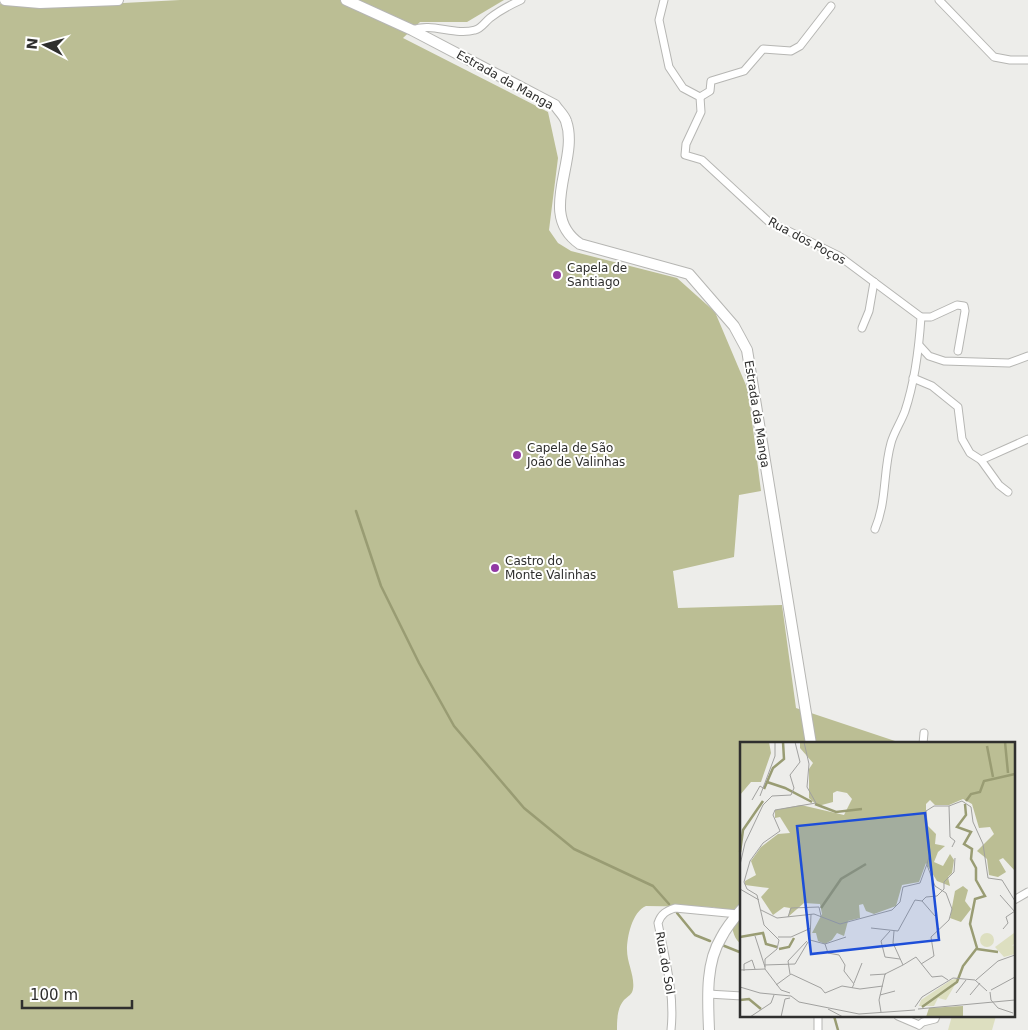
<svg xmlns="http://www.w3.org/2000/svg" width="1028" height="1030" font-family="'DejaVu Sans',sans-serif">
<rect width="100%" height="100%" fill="#ededea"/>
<path fill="#dddfc0" d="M952 1016H996L992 1030H948Z"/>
<path fill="#bbbe94" d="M180 0H504L467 22H420L403 38 548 112 558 158 549 230 558 243 571 251 677 278 715 312 748 390 761 491 739 495 734 557 673 571 678 608 782 605 796 708 904 744H742V945C725 932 741 916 713 907L646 906C632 912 627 937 627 950 627 963 635 976 633 989 632 995 628 996 624 1000 617 1008 617 1021 617 1030H0V4L48 7Z"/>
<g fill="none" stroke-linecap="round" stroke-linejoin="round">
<g stroke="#999c73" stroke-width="2.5">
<path d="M356 511 381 586 419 663 454 726 524 808 574 849 653 886 669 904"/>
<path d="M677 913 695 935 710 941"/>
<path d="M722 945 742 953"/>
<path d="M834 1016 838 1030"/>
</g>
<g stroke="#b6b6b3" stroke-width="9">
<g id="street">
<path d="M664 0 659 20 669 67 683 88 700 97 701 112 686 144 685 155 702 160 768 221 839 256 921 317C919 348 915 381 905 411 901 422 894 432 891 443 883 471 887 501 875 529"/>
<path d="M939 0 994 57 1010 60H1028"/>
<path d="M412 30C432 22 454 36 475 30 481 29 485 22 490 18 499 11 510 5 521 0"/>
<path d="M700 97 710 91 711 81 744 71 763 49 791 51 800 46 831 6"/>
<path d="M921 317H931L957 305 964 306 965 311 958 351"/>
<path d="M862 328 869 311 874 282"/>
<path d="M919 345 929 356 944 361 1009 363 1028 356"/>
<path d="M913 378 932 386 958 407 962 439 970 453 981 460 1028 439"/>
<path d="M981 460 999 485 1008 492"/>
<path d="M923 744 924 733"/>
<path d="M1014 900 1028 892"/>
<path d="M708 994 742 996"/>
<path d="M818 1016V1030"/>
<path d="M898 1016 919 1025"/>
<path d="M919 1025 923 1022 935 1019 936 1016"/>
<path d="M671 1030C675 993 665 959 658 923 661 914 666 911 675 908L738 914"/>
</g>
</g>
<g stroke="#b6b6b3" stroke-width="12">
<g id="secondary">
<path d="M5 0 40 3 118 0"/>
<path d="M346 0 412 30 555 105C558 110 564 115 566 121 580 160 536 214 580 244L689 274 734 326 747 350 811 744"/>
<path d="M709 1030C708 1001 705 964 721 938 726 928 734 918 742 909"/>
</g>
</g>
<use href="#street" stroke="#fff" stroke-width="7"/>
<use href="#secondary" stroke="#fff" stroke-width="10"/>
</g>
<g fill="#9239a4" stroke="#fffffe" stroke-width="2">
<circle cx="557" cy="275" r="5"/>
<circle cx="517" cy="455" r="5"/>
<circle cx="495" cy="568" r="5"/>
</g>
<g text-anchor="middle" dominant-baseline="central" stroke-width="4" stroke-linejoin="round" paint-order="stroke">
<g font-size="12" fill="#2f2f2e" stroke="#fffffe">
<text transform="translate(505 80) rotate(29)">Estrada da Manga</text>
<text transform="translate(807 241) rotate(28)">Rua dos Poços</text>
<text transform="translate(757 414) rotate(81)">Estrada da Manga</text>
<text transform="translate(665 963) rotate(80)">Rua do Sol</text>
</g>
<g font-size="12" fill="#2f2f2e" stroke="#fffffe" text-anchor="start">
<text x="567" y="268">Capela de<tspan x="567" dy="14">Santiago</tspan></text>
<text x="527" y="448">Capela de São<tspan x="527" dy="14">João de Valinhas</tspan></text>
<text x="505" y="561">Castro do<tspan x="505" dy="14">Monte Valinhas</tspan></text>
</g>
</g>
<g transform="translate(740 742)">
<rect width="275" height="275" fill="#ededea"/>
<path d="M275 184V201L272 204 275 203V212L264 215 255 205 274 191ZM240 198a7 7 0 1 1 14 0a7 7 0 1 1-14 0ZM219 236 206 258 198 256 194 264H179L181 258 211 238Z" fill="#dddfc0"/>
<path d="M0 0H29L31 11 21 40H11L0 53ZM60 0H275V129L263 116 259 118 266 130 258 135 249 133 247 117 237 109 254 92 250 85 239 86 232 62 223 57 209 63H195L190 58 186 62V82L196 92 195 102 205 104 198 110 194 120 203 124 210 112 214 118 212 131 208 135 210 144 197 139 186 121 179 140 162 143 156 164 134 172 126 169 123 162 119 163 120 176 108 179 104 194 97 191 92 198 85 202 78 199 76 191H72L82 172 80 162 64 161 49 174 50 166 44 165 33 173 21 155 29 146 5 143V139L16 133 11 119 21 105 38 92 50 91 40 75 35 76V68L61 63 104 73 112 57 107 51 97 49 93 51V60L78 64 69 56V27L73 21 60 6ZM223 144 228 148 225 159 231 167 221 180 210 176 215 149ZM223 264V275H186L189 266Z" fill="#bbbe94"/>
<path fill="none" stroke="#999c73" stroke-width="2.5" d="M265 0 268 31M247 4 253 35M27 40 45 46 72 60M24 47 33 26 44 17 43 0M226 59 231 52 240 50 244 39 275 32M75 62 96 70 122 67M0 110 3 88 23 59M81 166 101 137 126 122M0 195 23 191 26 202 37 205M39 207 49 205 54 196M237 207 258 210M0 258 9 257 21 267M182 265 217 240 223 224 237 206 230 182 235 157 245 154 236 138V126L231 117 232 107 224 102 231 90 217 85 226 73 225 62"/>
<path fill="none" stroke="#a1a19f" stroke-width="1" d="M20 54 35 14V0M12 58 20 44 23 46M209 64 210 95 215 99 212 105M0 123 5 101 23 63 32 54 51 53 54 46 50 33 60 20 55 0M187 123 195 144 206 151 212 167 209 178 191 195 194 214M0 147 19 158M260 153 275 170M182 159 195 174M21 168 37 176 74 172 100 182 152 168 160 160 163 145 180 141 187 122 190 112 186 69 194 64H209L222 59 231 65 233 80 243 102 248 136 262 138 275 159M48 175 51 166 79 165 81 174M131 186 158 189 175 158 182 159 186 155 197 154 204 147V140L214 130 215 116M263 187 268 181 266 175 275 169M150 189 141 199 145 215 160 217M15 194 25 225M38 195H51L71 186M70 198 85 202 106 195M70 198 71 172M85 202 88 211 99 213 105 223 104 229 114 242 112 246M181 222 194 214M24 223 55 222 68 200M163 223 176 215 192 235 202 234 208 238M0 228 25 227M4 229V222L12 218 15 227M50 232 48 219 67 199M130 233 146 232M236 238 258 219 275 213M114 241 122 221M36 243 51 232 81 246 85 251 102 244 120 247 143 244M0 245 20 251 51 254 59 260 119 272 175 268M251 248 275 235M250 250 251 258 258 266 273 271M50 251 41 248 25 227V217L37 207 39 198 24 183 17 153 7 147 4 140 10 119 23 101 40 89 33 73 35 68 76 61 67 45 69 22 64 0M216 251 226 238M140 253 155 249M230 253 240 241M175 265 182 255 213 236 235 238 247 249M88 267 103 275M178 267 275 258M141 270 139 258 145 232 163 223 153 201 154 189M10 275 31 261 34 253M41 275 45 257 50 256"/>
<path fill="#1d4ed8" fill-opacity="0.15" stroke="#1d4ed8" stroke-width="2.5" d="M185 71 199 198 71 212 57 84Z"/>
<rect width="275" height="275" fill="none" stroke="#2f2f2e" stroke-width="2.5"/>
</g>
<g transform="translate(45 45) rotate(276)" stroke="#fffffe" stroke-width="4" paint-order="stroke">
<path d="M0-4L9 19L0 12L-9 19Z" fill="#2f2f2e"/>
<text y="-8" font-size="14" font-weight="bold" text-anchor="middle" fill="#2f2f2e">N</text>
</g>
<path d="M22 1000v8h110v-8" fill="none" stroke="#2f2f2e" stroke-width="2.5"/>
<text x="30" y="1000" font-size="15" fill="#2f2f2e" stroke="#fffffe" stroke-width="4" paint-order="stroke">100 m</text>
</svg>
